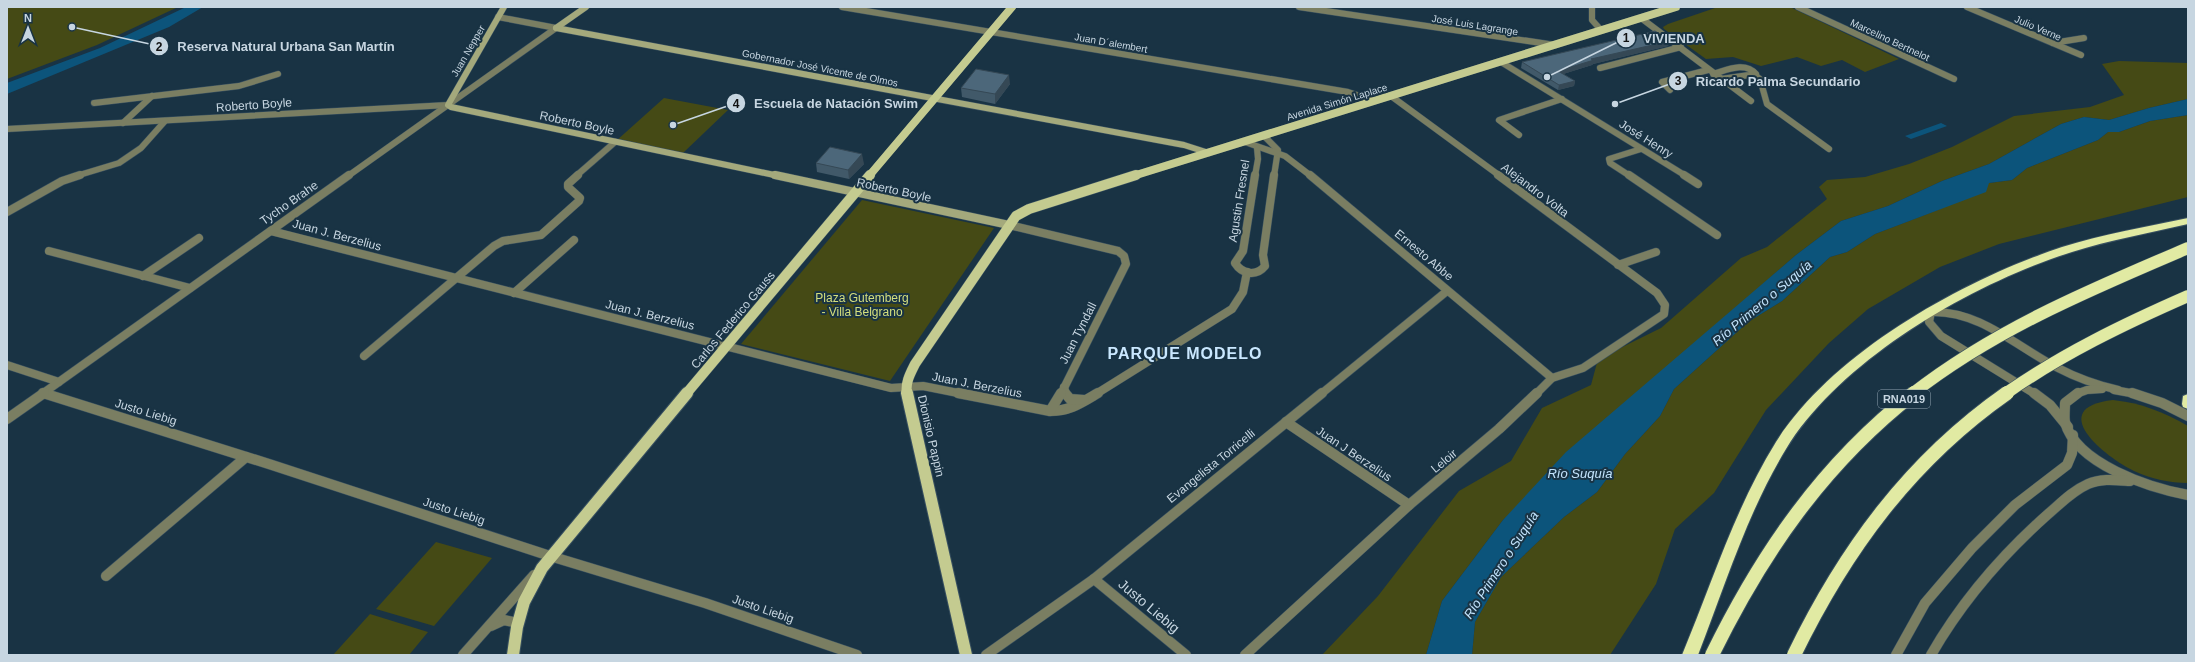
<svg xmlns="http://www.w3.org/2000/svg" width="2195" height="662" font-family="Helvetica,sans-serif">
<rect width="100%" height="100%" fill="#193344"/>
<g fill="#454a15">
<path d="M7 7H178L97 45 7 79Z"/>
<path d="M1718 7H1790L1899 59 1865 72 1842 60 1821 66 1797 57 1761 66 1733 57 1706 59 1664 29 1663 27 1668 24Z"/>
<path d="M2119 61 2188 63V99L2149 108 2109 120 2084 117 2061 124 1989 164 1942 181 1888 206 1841 221 1796 255 1763 284 1503 520 1442 601 1426 655H1322L1378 596 1459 491 1511 461 1542 408 1591 385 1598 359 1661 328 1741 258 1767 247 1827 199 1819 187 1827 180 1865 177 1909 164 1952 147 2014 116 2090 107 2124 95 2102 64Z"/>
<path d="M664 98 728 110 683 153 616 141Z"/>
<path d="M2188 115V197L1999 244 1940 267 1868 309 1829 343 1766 410 1714 493 1675 529 1656 584 1610 655H1472L1475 622 1501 577 1564 517 1597 492 1625 454 1660 416 1674 389 1748 322 1782 301 1830 257 1847 252 1875 234 1940 209 1989 183 2012 180 2027 168 2098 140 2108 132H2119L2150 121Z"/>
<path d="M862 200 994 228 890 381 741 344Z"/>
<path d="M2113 400C2141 403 2164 412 2188 426V483C2170 483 2151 479 2134 471 2105 457 2044 408 2113 400Z"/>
<path d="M436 542 492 558 434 626 376 609Z"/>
<path d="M370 614 428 632 409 655H333Z"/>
</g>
<g fill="#0c547b">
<path d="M186 7H203L169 27 7 94V83L100 48Z"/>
<path d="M2188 99V115L2150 121 2119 132H2108L2098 140 2027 168 2012 180 1989 183 1986 192 1875 234 1847 252 1830 257 1782 301 1748 322 1674 389 1660 416 1625 454 1597 492 1564 517 1501 577 1475 622 1472 655H1426L1442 601 1503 520 1566 452 1796 255 1841 221 1888 206 1942 181 1989 164 2061 124 2084 117 2109 120 2149 108Z"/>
<path d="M1941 123 1947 126 1911 139 1905 136Z"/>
</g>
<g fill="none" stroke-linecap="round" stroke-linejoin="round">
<g stroke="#385060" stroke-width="7">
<g id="minor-far2">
<path d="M842 7 1348 92 1375 101"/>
<path d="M1299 7 1555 45"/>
<path d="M1592 7V20L1601 30"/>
<path d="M1798 7 1954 79"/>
<path d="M1967 7 2081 55"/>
<path d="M498 17 556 28"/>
<path d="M1641 18 1751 101"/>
<path d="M2053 43 2084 38"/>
<path d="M1501 62 1686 176"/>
<path d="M1600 68 1681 47"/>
<path d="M1713 74C1727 70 1745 61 1756 74L1721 79"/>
<path d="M1755 75 1760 79 1767 104 1829 149"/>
<path d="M1670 90 1662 82 1708 70"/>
<path d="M1391 96 1500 176"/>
<path d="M94 103 239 86 278 74"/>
<path d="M123 123 152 96"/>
<path d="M7 129 448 105"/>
<path d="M1519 135 1499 120 1562 99"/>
<path d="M1264 136 1278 150 1274 176"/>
<path d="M1245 142 1285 156 1311 176"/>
<path d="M76 176 119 163 141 148 165 121"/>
<path d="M348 176 556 28"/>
<path d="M576 176 615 142"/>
<path d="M1255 176 1258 159 1257 148"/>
<path d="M1630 176 1610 163 1609 159 1641 149"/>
</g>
</g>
<g stroke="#385060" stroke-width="9">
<g id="minor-far1">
<path d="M1255 175 1243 251 1235 263C1242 274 1256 277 1265 266L1263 255 1274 175"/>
<path d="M1310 175 1552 378"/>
<path d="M1498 175 1657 293 1665 305 1664 314 1583 368 1552 378 1536 394"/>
<path d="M1629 175 1717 235"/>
<path d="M1684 175 1698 184"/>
<path d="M7 212 62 181 80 175"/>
<path d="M1009 225 1118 251 1124 256 1126 264 1061 394"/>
<path d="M271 231 891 388 923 386 963 394"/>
<path d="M49 251 190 288"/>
<path d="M1618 265 1656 252"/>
<path d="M143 276 199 238"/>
<path d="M514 293 574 240"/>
<path d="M364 356 494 246 503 241 541 235 579 201 580 198 568 187V184L578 175"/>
<path d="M7 365 59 382"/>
<path d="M1064 387 1066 394"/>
<path d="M43 393 46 394"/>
<path d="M42 394 349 175"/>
<path d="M1096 394 1232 309 1243 292 1247 272"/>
<path d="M1321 394 1447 291"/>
</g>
</g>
<g stroke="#385060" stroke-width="11">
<g id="minor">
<path d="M43 393 272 465 550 556 705 603 857 655"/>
<path d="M958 393 1050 411C1070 411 1081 403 1098 393"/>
<path d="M1065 393 1070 399 1084 400"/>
<path d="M1050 411 1061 393"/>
<path d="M7 419 44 393"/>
<path d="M1286 422 1409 505"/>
<path d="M106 576 246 457"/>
<path d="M1094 579 1186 655"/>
<path d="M491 626 504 620 518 623"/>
<path d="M463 655 534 575"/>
<path d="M986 655 1094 579 1322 393"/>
<path d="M1245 655 1409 505 1499 429 1537 393"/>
</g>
</g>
<g stroke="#385060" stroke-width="9">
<g id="tertiary-far1">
<path d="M2114 390 2136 394"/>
<path d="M2035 394 1941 336 1929 322 1931 312C1979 310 2017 347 2058 368 2077 378 2097 385 2118 390"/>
<path d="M2076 394 2087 390 2102 389"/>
</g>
</g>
<g stroke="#385060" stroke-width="11">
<g id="tertiary">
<path d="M2034 393 2050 405 2068 427"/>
<path d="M2078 393 2065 403C2065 409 2064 416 2065 422 2076 464 2150 488 2188 495"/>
<path d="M2132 393 2162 403 2188 416"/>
<path d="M1896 655 1925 603 1972 548 2015 505 2067 465 2072 453 2073 435"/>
<path d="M1931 655C1962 601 2001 556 2047 515 2060 504 2072 491 2088 484 2101 478 2116 480 2130 481"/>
</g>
</g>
<g stroke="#385060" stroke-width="7">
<g id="secondary-far1">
<path d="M504 7 448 105 451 107 779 176"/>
<path d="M556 28 1184 145 1209 153"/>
<path d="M556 28 586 7"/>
</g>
</g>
<g stroke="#385060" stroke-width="9">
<path id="secondary" d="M775 175 1009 225"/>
</g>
<g stroke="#385060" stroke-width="8">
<g id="primary-far2">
<path d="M869 176 1012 7"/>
<path d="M1133 176 1676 7"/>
</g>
</g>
<g stroke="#385060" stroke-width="11">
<g id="primary-far1">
<path d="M686 394 870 175"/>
<path d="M907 394C905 383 910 374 915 364L1016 216 1029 209 1136 175"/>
</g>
</g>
<g stroke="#385060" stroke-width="14">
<g id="primary">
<path d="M907 393 966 655"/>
<path d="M513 655 517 627 524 602 542 568 687 393"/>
</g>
</g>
<g stroke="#385060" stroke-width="2">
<g id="motorway">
<path d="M2188 218V224C2149 233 2110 240 2072 252 1973 283 1841 359 1786 449 1747 513 1725 586 1698 655H1682C1712 583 1735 508 1776 442 1833 352 1963 280 2062 247 2103 234 2146 227 2188 218Z"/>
<path d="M2188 394V409L2183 407 2182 404 2183 396Z"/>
</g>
</g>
<use href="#minor-far2" stroke="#7a7e62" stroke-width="6"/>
<use href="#minor-far1" stroke="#7a7e62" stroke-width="8"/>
<use href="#minor" stroke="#7a7e62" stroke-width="10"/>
<use href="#tertiary-far1" stroke="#7a7e62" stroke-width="8"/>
<use href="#tertiary" stroke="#7a7e62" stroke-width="10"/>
<use href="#secondary-far1" stroke="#a4a97c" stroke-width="6"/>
<use href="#secondary" stroke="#a4a97c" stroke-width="8"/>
<use href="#primary-far2" stroke="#c4cb90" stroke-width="8"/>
<use href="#primary-far1" stroke="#c4cb90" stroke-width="10"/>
<use href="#primary" stroke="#c4cb90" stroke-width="12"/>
<use href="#motorway" fill="#e1eaa3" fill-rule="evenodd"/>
<g stroke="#385060" stroke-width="13" stroke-linecap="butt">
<g id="motorway-bridge-far1">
<path d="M1912 394C1995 329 2092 289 2188 248"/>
<path d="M2005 394C2062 354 2124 324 2188 296"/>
</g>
</g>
<g stroke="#385060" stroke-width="16" stroke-linecap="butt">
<g id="motorway-bridge">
<path d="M1712 655C1762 553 1823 464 1914 393"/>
<path d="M1794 655C1845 550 1910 461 2007 393"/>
</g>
</g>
<use href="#motorway-bridge-far1" stroke="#e1eaa3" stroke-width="12"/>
<use href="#motorway-bridge" stroke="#e1eaa3" stroke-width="14"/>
</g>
<g fill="#415969">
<path d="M1670 41 1668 46 1593 64 1592 65 1563 74 1575 81 1574 86 1558 90 1521 68 1522 62Z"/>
<path d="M1010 84 995 104 962 97 961 88Z"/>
<path d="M816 163 864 164 849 179 817 172Z"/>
</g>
<g fill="#354855">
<path d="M1670 41 1668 46 1593 64 1592 65 1557 76 1558 71 1591 59Z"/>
<path d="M1009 75 1010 84 995 104V94Z"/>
<path d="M1575 81 1574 86 1558 90 1559 85Z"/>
<path d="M862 154 864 164 849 179 848 170Z"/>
</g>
<g fill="#4c677a" stroke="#354855">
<path d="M1655 31 1670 41 1591 59 1594 60 1558 71 1575 81 1559 85 1522 62Z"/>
<path d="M976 69 1009 75 995 94 961 88Z"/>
<path d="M830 147 862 154 848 170 816 163Z"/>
</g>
<g text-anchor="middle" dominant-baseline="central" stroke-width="4" stroke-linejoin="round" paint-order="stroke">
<g font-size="10" fill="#c7d6e1" stroke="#193344">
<text transform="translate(1475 25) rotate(9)">José Luis Lagrange</text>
<text transform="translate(2038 28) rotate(23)">Julio Verne</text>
<text transform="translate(1890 40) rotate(25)">Marcelino Bertnelot</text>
<text transform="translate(1111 43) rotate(10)">Juan D´alembert</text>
<text transform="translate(468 51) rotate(-60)">Juan Nepper</text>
<text transform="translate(820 68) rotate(11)">Gobernador José Vicente de Olmos</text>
<text transform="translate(1337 102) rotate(-17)">Avenida Simón Laplace</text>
</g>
<rect fill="#193344" stroke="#93a5b2" stroke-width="1" x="1878" y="390" width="52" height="18" rx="3"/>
<g font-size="11" font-weight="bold" fill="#c7d6e1">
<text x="1904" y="399">RNA019</text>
</g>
<g font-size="12" fill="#c7d6e1" stroke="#193344">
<text transform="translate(254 105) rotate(-4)">Roberto Boyle</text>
<text transform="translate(577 123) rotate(12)">Roberto Boyle</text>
<text transform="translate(1646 139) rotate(32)">José Henry</text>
<text transform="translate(894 190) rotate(12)">Roberto Boyle</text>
<text transform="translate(1535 190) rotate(37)">Alejandro Volta</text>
<text transform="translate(1239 201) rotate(-81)">Agustin Fresnel</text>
<text transform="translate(289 203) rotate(-35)">Tycho Brahe</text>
<text transform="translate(337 235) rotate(15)">Juan J. Berzelius</text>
<text transform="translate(1424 255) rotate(40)">Ernesto Abbe</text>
<text transform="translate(650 315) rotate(14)">Juan J. Berzelius</text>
<text transform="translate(733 320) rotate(-50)">Carlos Federico Gauss</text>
<text transform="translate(1078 333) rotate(-63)">Juan Tyndall</text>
<text transform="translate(977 385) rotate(11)">Juan J. Berzelius</text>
<text transform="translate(146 412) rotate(17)">Justo Liebig</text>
<text transform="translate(931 436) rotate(77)">Dionisio Pappin</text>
<text transform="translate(1354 454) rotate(34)">Juan J Berzelius</text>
<text transform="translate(1444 461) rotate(-40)">Leloir</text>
<text transform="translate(1211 466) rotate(-39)">Evangelista Torricelli</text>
<text transform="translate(454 511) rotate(18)">Justo Liebig</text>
<text transform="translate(763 609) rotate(19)">Justo Liebig</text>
</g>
<g font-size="12" fill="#d4de7d" stroke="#193344">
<text x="862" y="298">Plaza Gutemberg<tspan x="862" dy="14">- Villa Belgrano</tspan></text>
</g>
<g font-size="13" font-style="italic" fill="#c3e4fd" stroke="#193344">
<text transform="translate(1762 303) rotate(-40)">Río Primero o Suquía</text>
<text x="1580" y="473">Río Suquía</text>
<text transform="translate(1501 565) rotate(-57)">Río Primero o Suquía</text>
</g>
<g font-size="14" fill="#c7d6e1" stroke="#193344">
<text transform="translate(1149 606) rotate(40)">Justo Liebig</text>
</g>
<g font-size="16" font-weight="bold" letter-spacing="1" fill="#cae8ff" stroke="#193344">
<text x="1185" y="353">PARQUE MODELO</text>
</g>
</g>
<path fill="none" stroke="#c7d6e1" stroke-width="1.5" d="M1547 77L1626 38M72 27L159 46M1615 104L1678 81M673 125L736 103"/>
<g fill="#c7d6e1" stroke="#193344" stroke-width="1.5">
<circle cx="1547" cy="77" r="4"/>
<circle cx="72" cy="27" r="4"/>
<circle cx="1615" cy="104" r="4"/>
<circle cx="673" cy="125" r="4"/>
<circle cx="1626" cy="38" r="10"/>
<circle cx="159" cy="46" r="10"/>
<circle cx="1678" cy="81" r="10"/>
<circle cx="736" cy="103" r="10"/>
</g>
<g font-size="12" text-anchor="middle" font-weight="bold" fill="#111">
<text x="1626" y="42">1</text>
<text x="159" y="51">2</text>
<text x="1678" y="85">3</text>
<text x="736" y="108">4</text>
</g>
<g font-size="13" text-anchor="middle" font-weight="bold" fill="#c7d6e1" stroke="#193344" stroke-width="4" stroke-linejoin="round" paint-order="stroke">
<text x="1674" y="43">VIVIENDA</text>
<text x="286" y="51">Reserva Natural Urbana San Martín</text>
<text x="1778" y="86">Ricardo Palma Secundario</text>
<text x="836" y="108">Escuela de Natación Swim</text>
</g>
<rect width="2195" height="662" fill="none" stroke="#c7d6e1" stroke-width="16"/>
<g transform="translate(28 28)" stroke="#193344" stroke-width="3" paint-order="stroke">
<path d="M0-3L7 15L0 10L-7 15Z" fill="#c7d6e1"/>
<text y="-6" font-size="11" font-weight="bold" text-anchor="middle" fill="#c7d6e1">N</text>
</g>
</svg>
